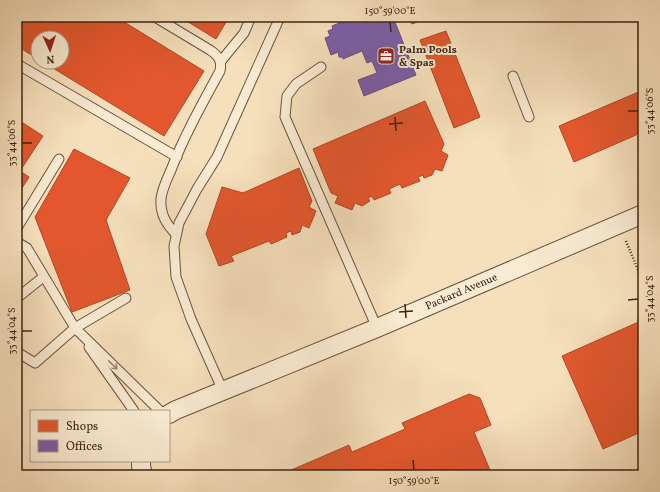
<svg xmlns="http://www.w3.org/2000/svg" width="660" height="492" font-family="Vollkorn,serif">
<rect width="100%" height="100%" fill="#f6e0bc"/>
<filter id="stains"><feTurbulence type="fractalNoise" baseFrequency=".005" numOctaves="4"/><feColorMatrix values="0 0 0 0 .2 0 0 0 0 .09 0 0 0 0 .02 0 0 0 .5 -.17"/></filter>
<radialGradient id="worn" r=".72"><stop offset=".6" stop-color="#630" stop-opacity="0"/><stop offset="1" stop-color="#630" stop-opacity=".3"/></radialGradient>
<g fill="#e4572e" stroke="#b24725">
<path d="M17 17H116L204 71 164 136 43 62H62V38H38V59L17 46Z"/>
<path d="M180 17H229L216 39Z"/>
<path d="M409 17H430L412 24Z"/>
<path d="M446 31 480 117 454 128 420 40Z"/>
<path d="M643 90V132L574 162 559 126Z"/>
<path d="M425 101 444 144 441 151 448 155 442 171 435 169 432 175 424 178 423 175 418 177 420 181 402 188 400 184 389 189 391 193 374 200 372 196 368 198 370 201 362 206 355 203 352 210 335 203 338 196 331 193 313 149Z"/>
<path d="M17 119 43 136 20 171 29 177 17 196Z"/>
<path d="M74 149 130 178 106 220 130 290 72 312 35 217Z"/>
<path d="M299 168 312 201 309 207 316 211 309 228 302 225 300 232 292 235 291 231 286 233 287 237 271 244 269 241 231 256 234 261 219 266 206 234 222 187 243 193Z"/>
<path d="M643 320V431L603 449 562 356Z"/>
<path d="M469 394 480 398 491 425 474 432 492 475H291L289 471 349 445 352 452 405 429 402 423Z"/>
</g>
<path fill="#7b5ea7" stroke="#694c7a" d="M348 17H393L416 75 364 96 358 80 377 73 372 61 367 63 362 51 343 59 342 57H339L338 52 331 55 325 38 330 36 328 31 333 29 332 26 349 19Z"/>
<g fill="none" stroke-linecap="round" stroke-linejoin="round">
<g stroke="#6d523b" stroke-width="11">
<g id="service">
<path d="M155 17 210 50C219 56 222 61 220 71 202 104 184 136 171 170 167 179 162 189 161 199 160 214 166 224 176 234"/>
<path d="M221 61 244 33 251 17"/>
<path d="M17 64 177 157"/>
<path d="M321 67 296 84 287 96 285 117 377 328"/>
<path d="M513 76 529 117"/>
<path d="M17 228 59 159"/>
<path d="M17 242 27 248 75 328 160 411"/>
<path d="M17 298 42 278"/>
<path d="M89 347 134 411"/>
<path d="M17 352 35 363 75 328 126 298"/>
<path d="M223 391 191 319 176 277 174 246 179 223 197 189 217 157 280 17"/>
</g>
</g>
<g stroke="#6d523b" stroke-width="20">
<g id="minor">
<path id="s1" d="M169 414 176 410 377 328 643 214"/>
<path d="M141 461V466L143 475"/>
</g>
</g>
<path stroke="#3f2310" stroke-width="2.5" stroke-dasharray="1 2" stroke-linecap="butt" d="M626 241 638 270 642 289 640 322"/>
<use href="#service" stroke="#f9ebd3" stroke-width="9"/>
<use href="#minor" stroke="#f9ebd3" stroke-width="18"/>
</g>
<defs><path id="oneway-shaft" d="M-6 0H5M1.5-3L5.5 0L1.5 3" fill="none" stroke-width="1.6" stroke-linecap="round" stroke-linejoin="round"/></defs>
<use stroke="#9c8772" href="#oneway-shaft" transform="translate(113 365) rotate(44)"/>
<path fill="none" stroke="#3f2310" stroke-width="1.5" d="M390 22 391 32M628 111H638M395 117 396 131M389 124 403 123M22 143H32M628 300 638 299M405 304 406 318M399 312 413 311M22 331H32M413 460 414 470"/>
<defs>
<g id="office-square" transform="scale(0.9)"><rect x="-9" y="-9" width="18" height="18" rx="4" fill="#8f2418" stroke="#f9ebd3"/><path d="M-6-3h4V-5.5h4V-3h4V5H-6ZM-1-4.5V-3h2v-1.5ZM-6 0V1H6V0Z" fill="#fff"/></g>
</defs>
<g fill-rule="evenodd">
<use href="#office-square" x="386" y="56"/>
</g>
<g text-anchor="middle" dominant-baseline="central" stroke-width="4" stroke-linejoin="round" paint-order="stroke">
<g font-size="11" font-weight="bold" fill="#3f2310" stroke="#f9ebd3" text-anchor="start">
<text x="399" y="50">Palm Pools<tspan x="399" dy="13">&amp; Spas</tspan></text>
</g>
<g font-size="11" fill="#3f2310" stroke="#f9ebd3">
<text stroke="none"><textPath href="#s1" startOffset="317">Packard Avenue</textPath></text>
</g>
</g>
<rect width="660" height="492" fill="none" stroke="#f6e0bc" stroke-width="44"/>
<rect x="30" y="410" width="140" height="52" fill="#f9ebd3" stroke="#af9b85"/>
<rect x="38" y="420" width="20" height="12" fill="#e4572e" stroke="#af9b85"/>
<text x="66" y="430" font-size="12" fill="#3f2310">Shops</text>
<rect x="38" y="440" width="20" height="12" fill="#7b5ea7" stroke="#af9b85"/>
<text x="66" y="450" font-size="12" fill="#3f2310">Offices</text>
<g transform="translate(50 50) rotate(177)"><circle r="19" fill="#f9ebd3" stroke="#af9b85"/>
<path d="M0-3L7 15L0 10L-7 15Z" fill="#8f2418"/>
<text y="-6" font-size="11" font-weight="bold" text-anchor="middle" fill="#3f2310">N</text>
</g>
<rect x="22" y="22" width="616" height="448" fill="none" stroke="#3f2310" stroke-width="1.5"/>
<g font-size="10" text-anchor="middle" fill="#3f2310">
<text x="390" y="14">150°59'00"E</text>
<text transform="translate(649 111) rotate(-90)" y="4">33°44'06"S</text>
<text transform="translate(11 143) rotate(-90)" y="4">33°44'06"S</text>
<text transform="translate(649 299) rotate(-90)" y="4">33°44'04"S</text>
<text transform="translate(11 331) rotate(-90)" y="4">33°44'04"S</text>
<text x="414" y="484">150°59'00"E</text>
</g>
<rect width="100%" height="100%" filter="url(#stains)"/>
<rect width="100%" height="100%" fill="url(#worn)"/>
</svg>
